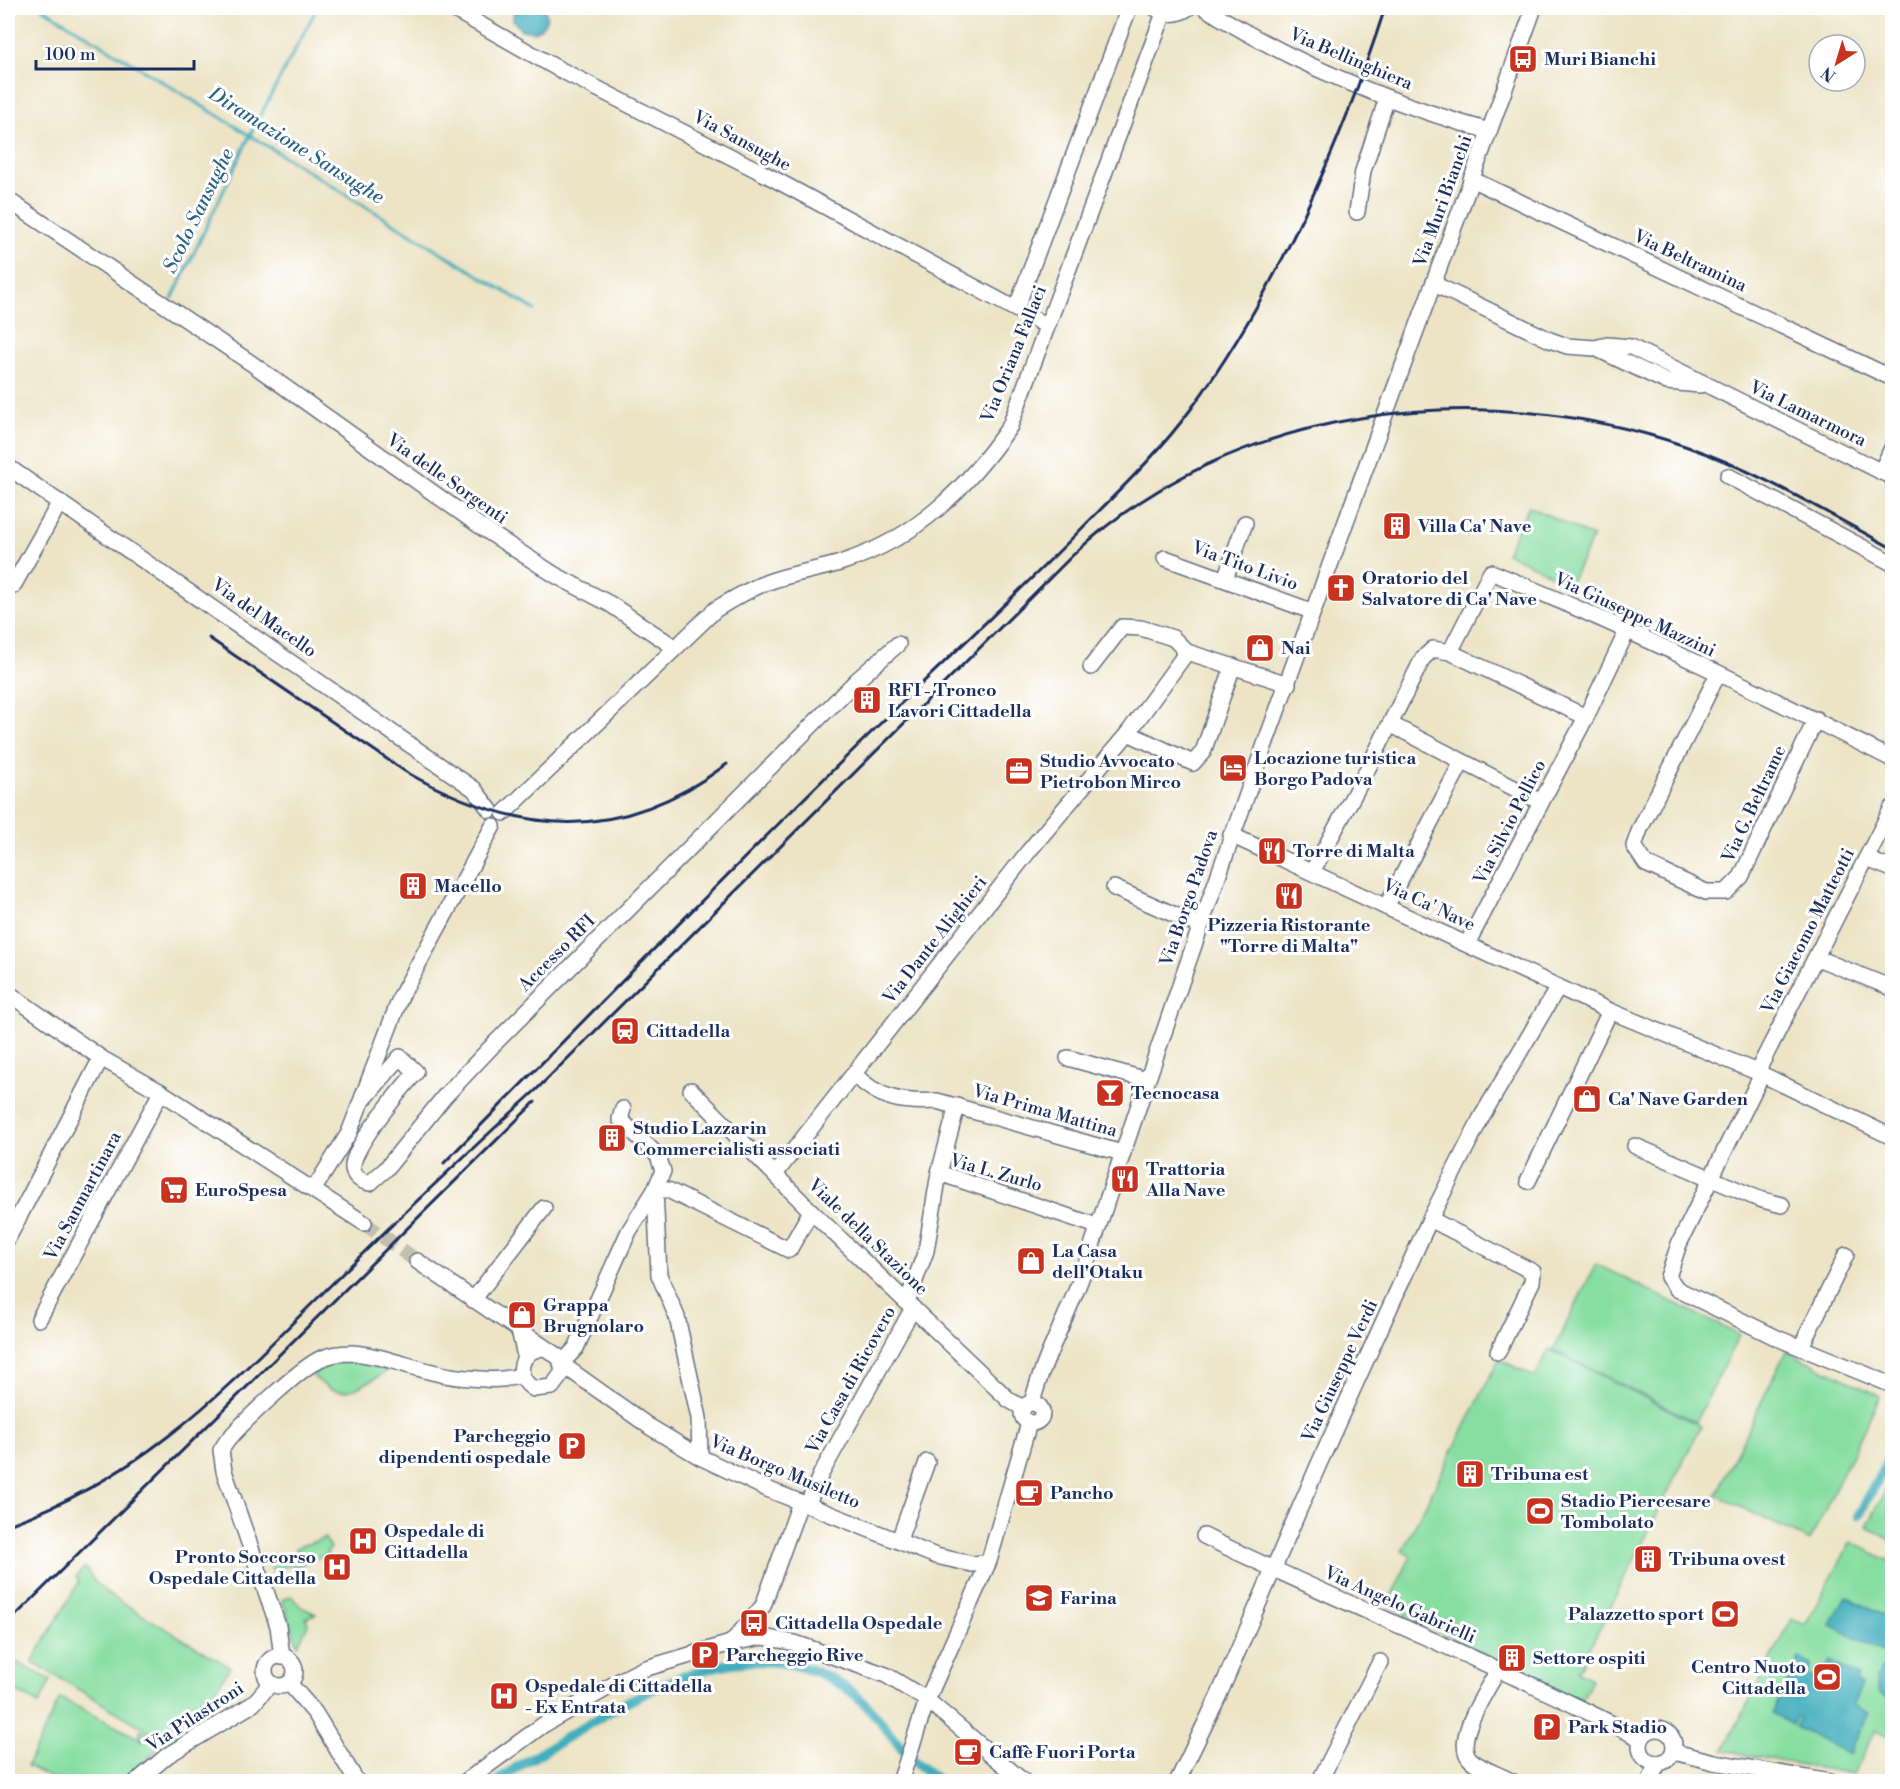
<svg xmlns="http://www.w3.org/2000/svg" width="1900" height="1789" font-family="'Libre Bodoni',serif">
<rect width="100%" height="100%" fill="#fff"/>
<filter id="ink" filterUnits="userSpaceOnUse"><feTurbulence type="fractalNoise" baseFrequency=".0167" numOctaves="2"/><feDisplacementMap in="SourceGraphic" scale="12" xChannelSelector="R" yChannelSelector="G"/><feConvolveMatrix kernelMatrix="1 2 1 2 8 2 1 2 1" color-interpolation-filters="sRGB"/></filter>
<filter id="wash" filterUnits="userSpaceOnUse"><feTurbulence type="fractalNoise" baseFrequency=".008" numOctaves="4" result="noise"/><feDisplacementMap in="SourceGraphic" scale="24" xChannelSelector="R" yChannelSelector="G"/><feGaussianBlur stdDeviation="1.35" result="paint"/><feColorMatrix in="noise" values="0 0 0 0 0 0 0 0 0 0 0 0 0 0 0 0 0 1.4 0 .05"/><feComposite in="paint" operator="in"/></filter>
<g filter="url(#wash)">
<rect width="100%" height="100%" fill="#ede4c6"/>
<g fill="#87dea1" stroke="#518680" stroke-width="1.5">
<path d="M1529 506 1593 537 1570 584 1506 553Z"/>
<path d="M1596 1264 1739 1335 1696 1422 1553 1350Z"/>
<path d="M1549 1349 1701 1426 1578 1672 1592 1679 1580 1703 1387 1605 1411 1556 1402 1551 1499 1359 1535 1377Z"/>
<path d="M1786 1351 1880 1396 1810 1541 1716 1495Z"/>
<path d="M353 1361 387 1370C384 1375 377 1377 372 1380 348 1395 334 1397 313 1376 318 1363 341 1362 353 1361Z"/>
<path d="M1892 1478V1540L1867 1527Z"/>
<path d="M325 1538 331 1549 327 1550 328 1554 294 1567 293 1564 273 1571 269 1562 287 1554 289 1557 297 1555 295 1548Z"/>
<path d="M1851 1542 1892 1562V1739L1876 1730 1853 1774 1723 1751 1792 1619 1805 1625Z"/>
<path d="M85 1567 94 1581 109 1595 230 1667 193 1727 167 1742 32 1662 79 1582 76 1576Z"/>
<path d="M291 1596 301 1607 316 1614 306 1618 308 1624 298 1645 282 1600Z"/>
<path d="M8 1658 51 1680 39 1704 8 1687Z"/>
<path d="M60 1698 144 1741 139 1735 141 1730 163 1744 123 1781H66L53 1779 27 1766Z"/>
</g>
<g fill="#3faebc" stroke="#2d6e8d" stroke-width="1.5">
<path d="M514 8H545C549 19 545 27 534 32L521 30 513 20Z"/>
<path d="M1846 1596 1892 1620V1657L1831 1625Z"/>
<path d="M1799 1658 1812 1665 1808 1675 1819 1681 1830 1661 1858 1676 1856 1681 1862 1685 1853 1705 1869 1713 1849 1754 1795 1727 1800 1718 1797 1716 1792 1725 1772 1714Z"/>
<path d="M1889 1665 1892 1667V1700L1879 1692 1876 1678 1882 1667Z"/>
</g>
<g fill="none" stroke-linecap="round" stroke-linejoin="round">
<g stroke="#3faebc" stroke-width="3">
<path d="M42 8 535 310"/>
<path d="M172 299 250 135 317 8"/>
</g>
<g stroke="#3faebc" stroke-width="10">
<path d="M1859 1515 1892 1453"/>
<path d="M496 1782C514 1768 534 1757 554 1745 638 1694 746 1623 843 1686 870 1703 884 1728 905 1752 915 1763 928 1772 940 1782"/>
<path d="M1724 1782 1730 1771"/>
</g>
</g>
</g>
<g filter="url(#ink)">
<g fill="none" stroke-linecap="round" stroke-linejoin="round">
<path stroke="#c3c0b1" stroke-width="15" stroke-dasharray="15 8" stroke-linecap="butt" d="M364 1223 417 1261"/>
<g stroke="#646e82" stroke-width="18">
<g id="minor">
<path d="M451 8 555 67 763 173 1047 326"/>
<path d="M1155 8C1166 15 1176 16 1188 8"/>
<path d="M1205 8C1292 63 1390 103 1489 131"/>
<path d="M1471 179 1892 378"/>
<path d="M8 200 251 363 484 529 555 575 610 604 674 647"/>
<path d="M1357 212 1363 171 1387 98"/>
<path d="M1434 284 1550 340 1567 346 1595 348 1667 382 1700 385"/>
<path d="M1016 309 1129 8"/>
<path d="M1595 348 1607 345 1631 347 1892 477"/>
<path d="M8 467 474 789 490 810"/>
<path d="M1881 472 1892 448"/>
<path d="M1728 476 1892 563"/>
<path d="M1165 558 1311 611"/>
<path d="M1225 579 1245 523"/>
<path d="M13 586 60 502"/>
<path d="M1450 652 1586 717"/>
<path d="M1091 667 1122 627 1141 628 1173 638 1187 652 1288 684"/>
<path d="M1718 674 1640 829 1634 846 1646 864 1706 892H1726L1741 877 1816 719"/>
<path d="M1390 724 1541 802"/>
<path d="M1128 733 1193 763 1203 752 1233 666"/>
<path d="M504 813 716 609C733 599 749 589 768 582 793 573 819 570 843 562 917 538 967 488 1010 426L1164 13"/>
<path d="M1231 835 1610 1011 1757 1072 1892 1137"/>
<path d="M1867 859 1892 869"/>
<path d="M1312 872 1364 776 1423 658 1433 649 1450 652 1491 572C1627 627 1762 693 1892 759"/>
<path d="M1114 888 1200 926"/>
<path d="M1386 907 1462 762"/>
<path d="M1467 944 1586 717 1627 631"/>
<path d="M1817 958 1892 988"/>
<path d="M8 993 101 1058 161 1092 364 1223"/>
<path d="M1068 1058 1147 1080"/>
<path d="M1757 1072 1892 808"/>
<path d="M854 1074C879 1100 904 1103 937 1101L1122 1153"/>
<path d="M1762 1074 1679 1244 1668 1277 1677 1289 1777 1338 1892 1385"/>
<path d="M691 1090 811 1211 1009 1400 1023 1408"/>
<path d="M360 1104 400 1057 416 1072C401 1089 355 1144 353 1165 352 1176 361 1182 370 1183L386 1169 444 1097 496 1042 856 681 898 644"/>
<path d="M1635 1146 1759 1199 1782 1205"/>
<path d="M939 1173 957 1106"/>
<path d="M775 1174 1028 852 1128 733 1187 652"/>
<path d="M1528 1181 1610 1011"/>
<path d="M314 1189 349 1133 401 996 493 826"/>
<path d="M655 1190 659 1275 677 1317 699 1418 700 1457"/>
<path d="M655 1190H668L789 1250 811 1211"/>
<path d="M1430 1219 1533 1272 1532 1282 1498 1352"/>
<path d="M8 1238 101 1058"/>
<path d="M417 1261 519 1330"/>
<path d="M473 1300 544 1208"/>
<path d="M907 1302 926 1251 939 1173 1097 1226"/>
<path d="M39 1319 161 1092"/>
<path d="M1801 1347 1846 1255"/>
<path d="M525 1356 519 1330 560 1358 563 1372 552 1387 534 1389C513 1377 520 1350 543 1348"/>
<path d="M562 1363 576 1348 629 1231 655 1190 663 1171 658 1156 620 1119 623 1109"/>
<path d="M563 1365 650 1427 700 1457 767 1489 936 1556 972 1564 984 1563"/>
<circle cx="1032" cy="1413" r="10"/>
<path d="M1032 1403C1044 1355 1071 1311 1086 1264 1111 1188 1136 1113 1162 1038 1280 692 1410 351 1534 8"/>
<path d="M807 1505 821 1474 913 1308"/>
<path d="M1204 1536C1348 1607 1499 1664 1641 1739"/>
<path d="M899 1540 927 1462"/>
<path d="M731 1643 763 1606 800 1503"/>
<circle cx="280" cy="1671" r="15"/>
<path d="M282 1657 278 1626 224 1471 221 1450 227 1441C243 1422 299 1369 320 1359 329 1355 341 1353 351 1353 387 1355 422 1373 458 1377 480 1379 501 1382 522 1375"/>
<path d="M1498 1670C1488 1689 1451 1742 1471 1760 1481 1769 1500 1775 1513 1782"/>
<path d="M289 1683 315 1713 357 1782"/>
<circle cx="1657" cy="1746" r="17"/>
<path d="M1674 1752 1714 1762 1831 1782"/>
<path d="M136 1782 168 1755 253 1704 271 1683"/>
<path d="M465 1782 543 1725 623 1679 643 1669 731 1643 763 1637 795 1643 886 1675 927 1700 1024 1782"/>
<path d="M900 1782 927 1700 989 1561 1029 1423"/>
<path d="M1177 1782 1218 1697 1318 1466 1430 1219 1482 1116 1558 987"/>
<path d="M1319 1782 1380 1662"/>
<path d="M1649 1782 1658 1764"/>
</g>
</g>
<use href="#minor" stroke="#fff" stroke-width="15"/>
<g stroke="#1b2f5e" stroke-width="3">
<path d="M209 638 406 772C521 837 619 844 727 764"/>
<path d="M444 1163C591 1013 737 863 888 716 955 651 1024 588 1089 521 1125 485 1161 450 1191 409 1276 293 1341 144 1385 8"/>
<path d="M8 1525C150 1474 230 1384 335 1281 400 1216 467 1153 535 1091L1072 556C1232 404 1481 376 1685 446 1758 471 1825 512 1892 548"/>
<path d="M8 1623 535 1102"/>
</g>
</g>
</g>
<defs>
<g id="bus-square" transform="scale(1.5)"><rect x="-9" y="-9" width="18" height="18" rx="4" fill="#c8321e" stroke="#fff"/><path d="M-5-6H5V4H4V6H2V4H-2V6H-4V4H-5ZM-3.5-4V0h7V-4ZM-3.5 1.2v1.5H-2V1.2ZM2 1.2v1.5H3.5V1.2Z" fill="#fff"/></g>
<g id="building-square" transform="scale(1.5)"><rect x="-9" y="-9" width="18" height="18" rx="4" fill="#c8321e" stroke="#fff"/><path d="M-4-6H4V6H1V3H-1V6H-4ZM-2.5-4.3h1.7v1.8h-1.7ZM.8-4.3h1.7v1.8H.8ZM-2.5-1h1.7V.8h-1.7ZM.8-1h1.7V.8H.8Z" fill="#fff"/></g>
<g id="church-square" transform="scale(1.5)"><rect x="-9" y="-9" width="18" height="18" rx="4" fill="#c8321e" stroke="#fff"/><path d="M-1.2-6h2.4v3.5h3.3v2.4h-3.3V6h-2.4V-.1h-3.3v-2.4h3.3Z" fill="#fff"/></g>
<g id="shop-square" transform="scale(1.5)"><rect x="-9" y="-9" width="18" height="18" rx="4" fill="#c8321e" stroke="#fff"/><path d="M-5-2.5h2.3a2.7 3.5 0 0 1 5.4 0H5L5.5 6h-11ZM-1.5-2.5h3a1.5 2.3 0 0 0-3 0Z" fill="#fff"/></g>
<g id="hotel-square" transform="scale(1.5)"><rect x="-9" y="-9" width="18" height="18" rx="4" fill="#c8321e" stroke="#fff"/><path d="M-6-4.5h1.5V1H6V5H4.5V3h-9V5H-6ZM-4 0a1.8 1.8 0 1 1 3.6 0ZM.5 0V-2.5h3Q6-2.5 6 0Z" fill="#fff"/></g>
<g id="office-square" transform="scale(1.5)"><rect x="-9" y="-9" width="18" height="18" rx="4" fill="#c8321e" stroke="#fff"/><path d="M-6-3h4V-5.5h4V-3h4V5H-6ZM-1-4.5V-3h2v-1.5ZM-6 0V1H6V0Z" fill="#fff"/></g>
<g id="restaurant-square" transform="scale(1.5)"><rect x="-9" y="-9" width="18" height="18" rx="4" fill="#c8321e" stroke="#fff"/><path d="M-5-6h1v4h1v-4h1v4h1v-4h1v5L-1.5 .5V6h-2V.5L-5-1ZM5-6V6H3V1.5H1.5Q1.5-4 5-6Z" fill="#fff"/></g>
<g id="station-square" transform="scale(1.5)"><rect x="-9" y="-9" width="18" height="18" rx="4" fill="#c8321e" stroke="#fff"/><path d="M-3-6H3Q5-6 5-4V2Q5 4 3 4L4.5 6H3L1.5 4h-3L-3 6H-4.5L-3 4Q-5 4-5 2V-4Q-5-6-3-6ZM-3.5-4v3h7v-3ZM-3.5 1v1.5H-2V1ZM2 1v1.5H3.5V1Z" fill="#fff"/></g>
<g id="bar-square" transform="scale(1.5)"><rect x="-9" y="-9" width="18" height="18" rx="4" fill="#c8321e" stroke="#fff"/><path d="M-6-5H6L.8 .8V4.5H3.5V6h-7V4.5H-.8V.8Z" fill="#fff"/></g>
<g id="supermarket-square" transform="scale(1.5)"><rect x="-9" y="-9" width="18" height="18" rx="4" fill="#c8321e" stroke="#fff"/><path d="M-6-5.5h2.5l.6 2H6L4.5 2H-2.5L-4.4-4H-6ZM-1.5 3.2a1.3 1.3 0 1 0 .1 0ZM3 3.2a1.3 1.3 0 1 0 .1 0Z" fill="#fff"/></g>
<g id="parking-square" transform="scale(1.5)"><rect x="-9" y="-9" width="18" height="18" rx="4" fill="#c8321e" stroke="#fff"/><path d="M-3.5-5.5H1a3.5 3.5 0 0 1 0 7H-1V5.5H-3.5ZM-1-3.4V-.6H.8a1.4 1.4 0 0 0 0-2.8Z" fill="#fff"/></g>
<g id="cafe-square" transform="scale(1.5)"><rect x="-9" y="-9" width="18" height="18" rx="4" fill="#c8321e" stroke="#fff"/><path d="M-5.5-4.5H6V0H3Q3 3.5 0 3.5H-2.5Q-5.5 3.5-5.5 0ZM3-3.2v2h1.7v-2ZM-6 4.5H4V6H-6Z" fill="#fff"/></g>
<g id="stadium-square" transform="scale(1.5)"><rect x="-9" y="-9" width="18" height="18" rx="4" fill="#c8321e" stroke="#fff"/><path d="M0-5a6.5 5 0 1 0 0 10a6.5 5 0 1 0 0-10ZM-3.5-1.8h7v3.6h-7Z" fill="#fff"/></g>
<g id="hospital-square" transform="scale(1.5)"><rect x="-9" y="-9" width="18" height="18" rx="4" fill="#c8321e" stroke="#fff"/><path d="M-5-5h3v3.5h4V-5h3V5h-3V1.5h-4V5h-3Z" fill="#fff"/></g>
<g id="school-square" transform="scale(1.5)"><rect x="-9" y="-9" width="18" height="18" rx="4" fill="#c8321e" stroke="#fff"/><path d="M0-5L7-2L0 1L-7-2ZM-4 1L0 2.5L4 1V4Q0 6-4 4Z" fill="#fff"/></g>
</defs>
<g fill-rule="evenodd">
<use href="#bus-square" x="1523" y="59"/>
<use href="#building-square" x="1397" y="526"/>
<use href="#church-square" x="1341" y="588"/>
<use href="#shop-square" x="1260" y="648"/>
<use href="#building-square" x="867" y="700"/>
<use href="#hotel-square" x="1233" y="768"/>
<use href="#office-square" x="1019" y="771"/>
<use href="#restaurant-square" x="1272" y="851"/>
<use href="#building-square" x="413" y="886"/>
<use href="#restaurant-square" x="1289" y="896"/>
<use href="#station-square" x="625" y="1031"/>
<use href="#bar-square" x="1110" y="1093"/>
<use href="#shop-square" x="1587" y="1099"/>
<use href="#building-square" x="612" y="1138"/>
<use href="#restaurant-square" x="1125" y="1179"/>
<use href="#supermarket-square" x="174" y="1190"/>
<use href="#shop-square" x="1031" y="1261"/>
<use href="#shop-square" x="522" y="1315"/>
<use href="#parking-square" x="572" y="1446"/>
<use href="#building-square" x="1470" y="1474"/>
<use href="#cafe-square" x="1029" y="1493"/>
<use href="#stadium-square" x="1540" y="1511"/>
<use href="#hospital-square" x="363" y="1541"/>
<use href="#building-square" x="1648" y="1559"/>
<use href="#hospital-square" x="337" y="1567"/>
<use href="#school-square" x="1039" y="1598"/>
<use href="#stadium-square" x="1725" y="1614"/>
<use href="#bus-square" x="754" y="1623"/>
<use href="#parking-square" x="705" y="1655"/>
<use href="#building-square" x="1512" y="1658"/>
<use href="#stadium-square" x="1827" y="1677"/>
<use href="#hospital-square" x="504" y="1696"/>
<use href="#parking-square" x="1547" y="1727"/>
<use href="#cafe-square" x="968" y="1752"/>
</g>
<g text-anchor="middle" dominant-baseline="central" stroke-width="6" stroke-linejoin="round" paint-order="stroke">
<g font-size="18" fill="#1b2f5e" stroke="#fff">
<text transform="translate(1351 59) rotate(23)">Via Bellinghiera</text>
<text transform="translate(742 141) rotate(28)">Via Sansughe</text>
<text transform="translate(1443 201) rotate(-70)">Via Muri Bianchi</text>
<text transform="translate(1690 261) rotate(25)">Via Beltramina</text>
<text transform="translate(1014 354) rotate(-68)">Via Oriana Fallaci</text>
<text transform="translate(1808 414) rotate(26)">Via Lamarmora</text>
<text transform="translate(447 479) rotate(35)">Via delle Sorgenti</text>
<text transform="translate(1245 566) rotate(20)">Via Tito Livio</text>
<text transform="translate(1635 615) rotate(25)">Via Giuseppe Mazzini</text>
<text transform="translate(264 618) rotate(35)">Via del Macello</text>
<text transform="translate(1754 804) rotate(-65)">Via G. Beltrame</text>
<text transform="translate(1510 822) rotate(-63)">Via Silvio Pellico</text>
<text transform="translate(1189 898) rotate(-71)">Via Borgo Padova</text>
<text transform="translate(1429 905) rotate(25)">Via Ca' Nave</text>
<text transform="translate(1808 931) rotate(-63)">Via Giacomo Matteotti</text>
<text transform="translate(935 940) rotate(-52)">Via Dante Alighieri</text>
<text transform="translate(557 953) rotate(-45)">Accesso RFI</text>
<text transform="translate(1045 1111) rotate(16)">Via Prima Mattina</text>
<text transform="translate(996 1173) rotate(16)">Via L. Zurlo</text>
<text transform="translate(83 1196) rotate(-62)">Via Sanmartinara</text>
<text transform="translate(868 1237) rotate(44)">Viale della Stazione</text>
<text transform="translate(1340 1371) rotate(-65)">Via Giuseppe Verdi</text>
<text transform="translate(851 1380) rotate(-61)">Via Casa di Ricovero</text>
<text transform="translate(785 1472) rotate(23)">Via Borgo Musiletto</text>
<text transform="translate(1400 1605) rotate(24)">Via Angelo Gabrielli</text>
<text transform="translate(195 1717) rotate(-33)">Via Pilastroni</text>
</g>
<g font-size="18" font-weight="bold" fill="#1b2f5e" stroke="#fff" text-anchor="start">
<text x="1544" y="59">Muri Bianchi</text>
<text x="1418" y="526">Villa Ca' Nave</text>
<text x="1362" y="578">Oratorio del<tspan x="1362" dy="21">Salvatore di Ca' Nave</tspan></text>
<text x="1281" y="648">Nai</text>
<text x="888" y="690">RFI - Tronco<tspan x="888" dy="21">Lavori Cittadella</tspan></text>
<text x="1254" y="758">Locazione turistica<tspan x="1254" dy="21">Borgo Padova</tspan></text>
<text x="1040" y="761">Studio Avvocato<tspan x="1040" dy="21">Pietrobon Mirco</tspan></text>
<text x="1293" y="851">Torre di Malta</text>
<text x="434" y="886">Macello</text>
<text x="1289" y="925" text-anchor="middle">Pizzeria Ristorante<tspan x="1289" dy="21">"Torre di Malta"</tspan></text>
<text x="646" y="1031">Cittadella</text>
<text x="1131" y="1093">Tecnocasa</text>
<text x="1608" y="1099">Ca' Nave Garden</text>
<text x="633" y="1128">Studio Lazzarin<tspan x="633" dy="21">Commercialisti associati</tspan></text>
<text x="1146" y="1169">Trattoria<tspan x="1146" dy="21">Alla Nave</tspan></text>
<text x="195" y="1190">EuroSpesa</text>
<text x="1052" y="1251">La Casa<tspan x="1052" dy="21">dell'Otaku</tspan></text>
<text x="543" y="1305">Grappa<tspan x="543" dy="21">Brugnolaro</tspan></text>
<text x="551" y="1436" text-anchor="end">Parcheggio<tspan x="551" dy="21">dipendenti ospedale</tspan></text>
<text x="1491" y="1474">Tribuna est</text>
<text x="1050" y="1493">Pancho</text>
<text x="1561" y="1501">Stadio Piercesare<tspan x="1561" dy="21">Tombolato</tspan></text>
<text x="384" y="1531">Ospedale di<tspan x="384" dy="21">Cittadella</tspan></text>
<text x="316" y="1557" text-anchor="end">Pronto Soccorso<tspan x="316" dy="21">Ospedale Cittadella</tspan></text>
<text x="1669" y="1559">Tribuna ovest</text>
<text x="1060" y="1598">Farina</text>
<text x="1704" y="1614" text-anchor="end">Palazzetto sport</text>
<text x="775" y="1623">Cittadella Ospedale</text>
<text x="726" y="1655">Parcheggio Rive</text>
<text x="1533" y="1658">Settore ospiti</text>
<text x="1806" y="1667" text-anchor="end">Centro Nuoto<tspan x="1806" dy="21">Cittadella</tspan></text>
<text x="525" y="1686">Ospedale di Cittadella<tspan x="525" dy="21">- Ex Entrata</tspan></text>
<text x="1568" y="1727">Park Stadio</text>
<text x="989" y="1752">Caffè Fuori Porta</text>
</g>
<g font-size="20" font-style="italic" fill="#296284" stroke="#fff">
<text transform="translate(296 146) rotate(32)">Diramazione Sansughe</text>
<text transform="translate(199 211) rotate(-64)">Scolo Sansughe</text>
</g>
</g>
<rect width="1900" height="1789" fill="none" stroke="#fff" stroke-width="30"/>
<g transform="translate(1837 63) rotate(217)"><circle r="28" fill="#ffffff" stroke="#a4acbf" stroke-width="1.5"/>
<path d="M0-4.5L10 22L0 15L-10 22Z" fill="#c8321e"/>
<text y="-9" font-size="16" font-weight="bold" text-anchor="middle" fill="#1b2f5e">N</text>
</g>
<path d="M36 60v9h158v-9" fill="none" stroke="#1b2f5e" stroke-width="3"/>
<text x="45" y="60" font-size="18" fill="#1b2f5e" stroke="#ffffff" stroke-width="4.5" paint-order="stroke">100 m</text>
</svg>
